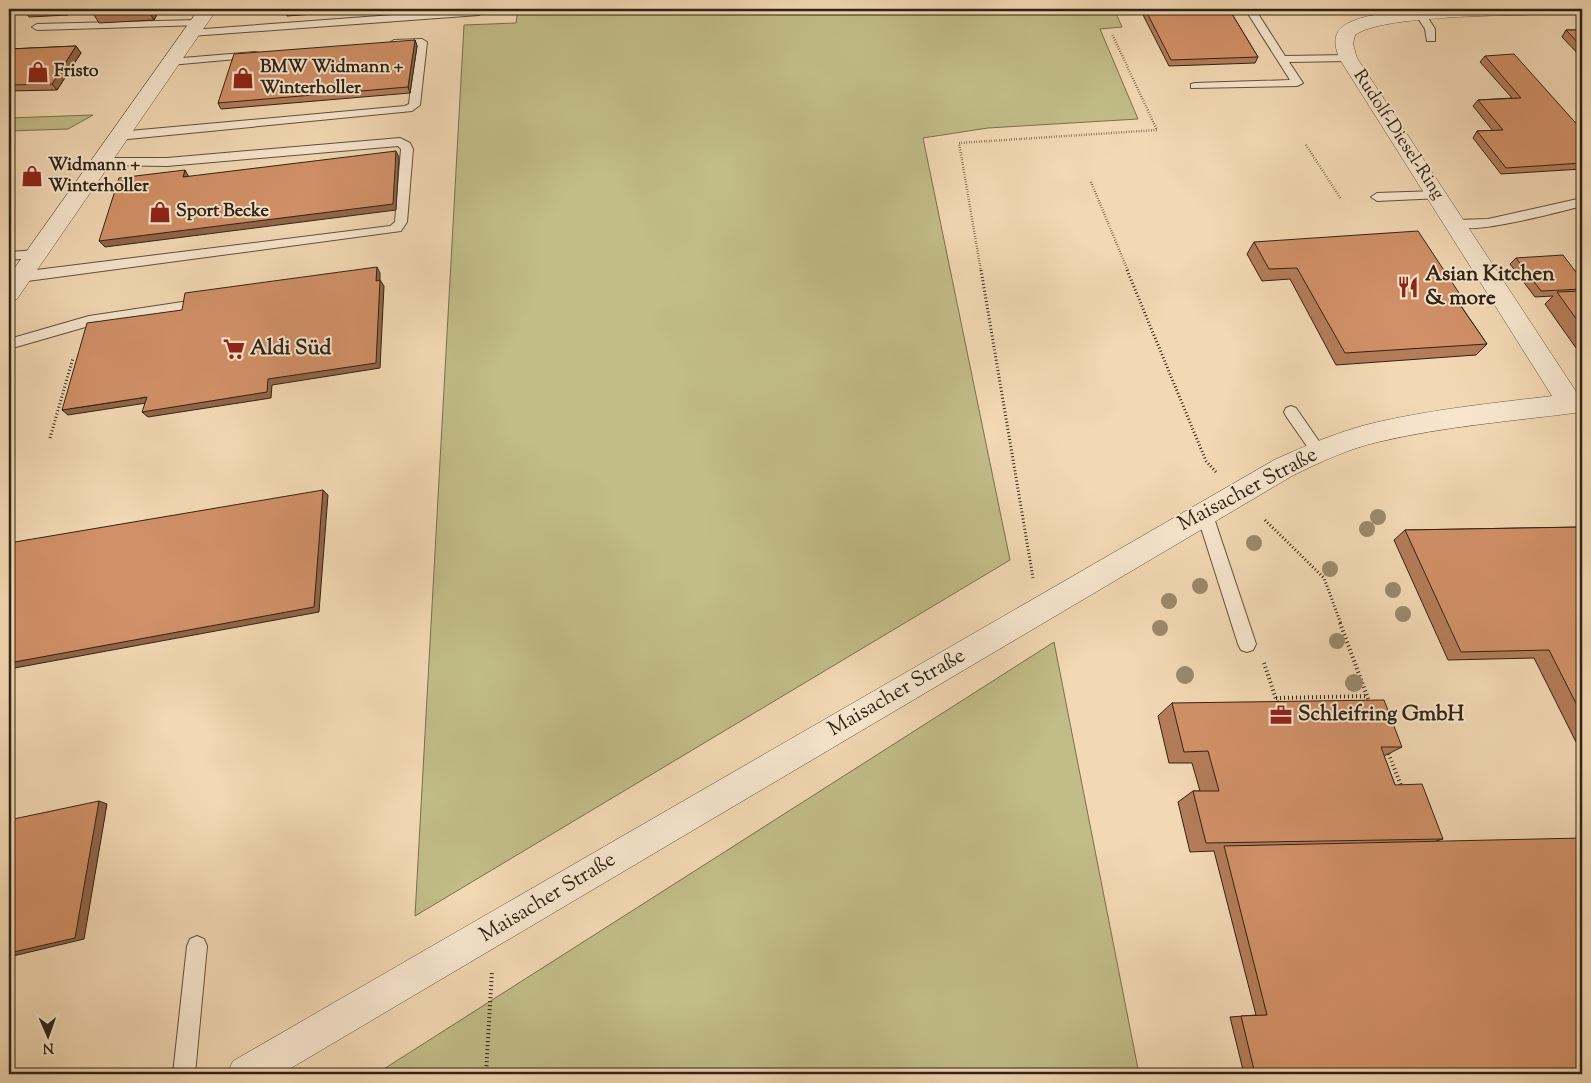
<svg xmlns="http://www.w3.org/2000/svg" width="1591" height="1083" font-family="'Sorts Mill Goudy',serif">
<rect width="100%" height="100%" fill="#f2d8b3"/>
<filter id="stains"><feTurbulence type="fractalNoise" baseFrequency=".004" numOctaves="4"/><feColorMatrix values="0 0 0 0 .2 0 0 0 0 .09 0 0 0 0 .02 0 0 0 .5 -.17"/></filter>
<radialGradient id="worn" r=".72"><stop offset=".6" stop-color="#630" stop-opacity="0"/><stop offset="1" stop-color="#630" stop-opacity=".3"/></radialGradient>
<g fill="#c1bc88" stroke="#78704e">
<path d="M518 9H1114L1122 27 1100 29 1138 119 988 128 923 138 1010 560 415 916 464 25 516 23Z"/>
<path d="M93 115 68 129 9 131V118Z"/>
<path d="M1054 642 1139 1074H376Z"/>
</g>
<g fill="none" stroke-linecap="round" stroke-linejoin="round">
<g stroke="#60503c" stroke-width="2">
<g id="lane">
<path d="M474 9H484V12L479 15 191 36 186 33 191 30Z"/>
<path d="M1245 9H1255L1285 56 1348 55 1353 58 1348 61 1289 62 1303 83 1297 86 1191 88V84L1195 83 1290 80Z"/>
<path d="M1421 12 1425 13 1435 29V41H1427L1425 29 1416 15Z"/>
<path d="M198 20 202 21V25L37 30 32 27 37 24Z"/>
<path d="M422 39 427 42 420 105 412 111 118 140 112 136 118 132 405 106 409 104 416 45 394 46 389 43 394 40Z"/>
<path d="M255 52 259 53V57L170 65 165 62 170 59Z"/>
<path d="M400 138 410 143 413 149 407 222 401 231 20 282 13 277 20 272 390 226 395 222 401 149 398 146 167 166 101 165 97 164V158H167Z"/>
<path d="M1437 191 1443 195 1441 198 1377 201 1371 197 1377 193Z"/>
<path d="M1582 198V206C1562 211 1461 239 1450 224L1456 220 1488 219Z"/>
<path d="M37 250 42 251 43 254 42 257 9 260V252Z"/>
<path d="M189 301 196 306 194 309 89 326 9 349V339L89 316Z"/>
<path d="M1291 406 1296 408 1323 447 1326 451 1323 455 1318 457 1313 455 1286 416 1284 412 1286 408Z"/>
<path d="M1204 505 1210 507 1212 512 1256 644 1253 650 1247 652 1241 650 1238 644 1196 512 1198 507Z"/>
<path d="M197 936 204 939 207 946 195 1074H173L187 946 190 939Z"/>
</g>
</g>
<g stroke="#60503c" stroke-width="1">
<g id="street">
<path d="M199 9H217L17 299 9 301V276Z"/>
<path d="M1442 9H1553L1550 13 1544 14C1504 16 1382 15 1355 35L1353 44 1357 58 1577 393 1582 392V412C1514 421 1445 426 1378 442 1348 449 1320 462 1292 476L281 1074H227L233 1061 1274 460C1307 445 1342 430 1378 422 1435 409 1494 403 1552 396L1339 58C1336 49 1333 40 1338 32 1350 11 1420 10 1442 9Z"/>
</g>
</g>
<g stroke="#2f2315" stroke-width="2.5" stroke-dasharray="0.5 2" stroke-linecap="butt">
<path d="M1306 145 1341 199"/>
<path d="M1091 182 1128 271"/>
<path d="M981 271 959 143 1157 130 1112 34"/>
</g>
<g stroke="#2f2315" stroke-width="3" stroke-dasharray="1 2.5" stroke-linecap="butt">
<path d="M981 270 1033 578"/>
<path d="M1127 270 1206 461 1216 472"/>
<path d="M50 438 73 358"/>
<path d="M1265 520 1324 578 1341 624"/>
</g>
<g stroke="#2f2315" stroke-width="4" stroke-dasharray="1 3" stroke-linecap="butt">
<path d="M1340 623 1370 704"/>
<path d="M1264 663 1278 705"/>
<path d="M1276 698 1368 696"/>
<path d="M1387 750 1402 788"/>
<path d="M486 1074 492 971"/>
</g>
<use href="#lane" fill="#f7e6ce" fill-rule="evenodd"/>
<use href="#street" fill="#f7e6ce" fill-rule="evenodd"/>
</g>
<g fill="#9b896c">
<circle cx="1378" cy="517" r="8"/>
<circle cx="1367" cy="529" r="8"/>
<circle cx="1254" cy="543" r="8"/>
<circle cx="1330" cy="569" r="8"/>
<circle cx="1200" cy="586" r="8"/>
<circle cx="1393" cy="590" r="8"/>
<circle cx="1169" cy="601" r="8"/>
<circle cx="1403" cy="614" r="8"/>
<circle cx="1160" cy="628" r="8"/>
<circle cx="1337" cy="641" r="8"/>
<circle cx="1185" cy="675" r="9"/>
<circle cx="1354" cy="683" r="9"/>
</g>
<g fill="#b47c59" stroke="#2f2315">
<path d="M72 9 68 15 29 17 24 10Z"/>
<path d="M92 9H160L154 20 99 23 91 10Z"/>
<path d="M284 9H382L287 16Z"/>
<path d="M1140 9H1229L1258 57 1255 63 1169 66Z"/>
<path d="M1566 30H1582V58L1562 37Z"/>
<path d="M415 40 417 46 410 93 221 109 218 103Z"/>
<path d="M76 46 81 53 57 90 9 91V49Z"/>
<path d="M1485 56 1582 130V169L1501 174 1473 138 1477 131H1493L1473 106 1478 100 1512 98 1480 62Z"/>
<path d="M1254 242 1465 302 1461 306 1487 344 1476 355 1336 365 1290 279 1262 281 1247 254Z"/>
<path d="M1516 258 1582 280V348H1576L1545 304 1553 296 1535 297 1510 264Z"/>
<path d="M1582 527V754L1534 658 1448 660 1394 540 1405 530Z"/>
<path d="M1172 703 1402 747 1384 756 1395 785 1443 839 1436 841 1582 1074H1244L1230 1017 1256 1015 1214 851 1190 852 1178 802 1193 791H1200L1192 763H1169L1158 716Z"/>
</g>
<g fill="#926548" stroke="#2f2315">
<path d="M9 9H14L15 10 9 18Z"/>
<path d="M64 9H72L68 15Z"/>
<path d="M147 9H160L154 20Z"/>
<path d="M415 40 417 46 410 93 408 87Z"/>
<path d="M76 46 81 53 57 90 52 84Z"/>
<path d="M396 151 399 157 396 210 105 247 99 241Z"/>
<path d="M185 170 189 177H183Z"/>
<path d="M377 267 380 273V287L376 281Z"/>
<path d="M380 280 384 286 380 368 272 385 271 398 148 417 142 412 268 379Z"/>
<path d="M147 397 153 402 68 415 62 410Z"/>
<path d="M323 490 328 495 319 612 9 669V663Z"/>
<path d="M99 801 107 804 84 939 9 957V953Z"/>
</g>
<g fill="#d19067" stroke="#2f2315">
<path d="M25 9H64L24 10Z"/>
<path d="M92 9H127L91 10Z"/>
<path d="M1145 9H1229L1258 57 1171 60Z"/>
<path d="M1566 30H1582V47Z"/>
<path d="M415 40 408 87 218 103 234 54Z"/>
<path d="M76 46 52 84 9 85V49Z"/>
<path d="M1514 54 1582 130V163L1506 168 1477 131 1503 130 1478 100 1521 98 1485 56Z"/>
<path d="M396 151 393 204 99 241 119 178 185 170 183 177Z"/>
<path d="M1418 231 1465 302H1458L1487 344 1345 353 1297 268 1269 269 1254 242Z"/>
<path d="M1563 255 1582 280V289L1541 291 1516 258Z"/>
<path d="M377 267 376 281 380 280 376 363 268 379 267 392 142 412 147 397 62 410 87 323 182 310 185 293Z"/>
<path d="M1582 291V327L1557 292Z"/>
<path d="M323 490 314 607 9 663V543Z"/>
<path d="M1582 527V715L1549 650 1461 652 1405 530Z"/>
<path d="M1384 700 1402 747H1381L1395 785 1422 784 1443 839 1206 843 1193 791H1219L1208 751 1184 752 1172 703Z"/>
<path d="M99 801 75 938 9 953V820Z"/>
<path d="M1582 838V1074H1255L1241 1016 1267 1015 1224 846Z"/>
</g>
<defs>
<g id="shop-bare" transform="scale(1.725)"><path d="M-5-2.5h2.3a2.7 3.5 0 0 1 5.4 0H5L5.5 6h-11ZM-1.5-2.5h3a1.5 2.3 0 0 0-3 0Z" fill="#8f2418" stroke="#f7e6ce" stroke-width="2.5" paint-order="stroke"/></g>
<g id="restaurant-bare" transform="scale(1.725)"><path d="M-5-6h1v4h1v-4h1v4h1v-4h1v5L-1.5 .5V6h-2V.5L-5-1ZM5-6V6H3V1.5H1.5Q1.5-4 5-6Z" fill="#8f2418" stroke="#f7e6ce" stroke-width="2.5" paint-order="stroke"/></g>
<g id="supermarket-bare" transform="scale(1.725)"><path d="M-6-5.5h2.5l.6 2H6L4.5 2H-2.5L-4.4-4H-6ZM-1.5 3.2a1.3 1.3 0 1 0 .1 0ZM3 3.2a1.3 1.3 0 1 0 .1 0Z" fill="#8f2418" stroke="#f7e6ce" stroke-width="2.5" paint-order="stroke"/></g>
<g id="office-bare" transform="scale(1.725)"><path d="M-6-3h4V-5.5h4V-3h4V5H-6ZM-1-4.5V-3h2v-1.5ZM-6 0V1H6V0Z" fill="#8f2418" stroke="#f7e6ce" stroke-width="2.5" paint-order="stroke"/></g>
</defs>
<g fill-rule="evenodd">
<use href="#shop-bare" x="38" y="72"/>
<use href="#shop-bare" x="243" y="78"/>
<use href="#shop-bare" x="32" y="176"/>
<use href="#shop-bare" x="160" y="212"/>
<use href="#restaurant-bare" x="1408" y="287"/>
<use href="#supermarket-bare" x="234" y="349"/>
<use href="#office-bare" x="1281" y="715"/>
</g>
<g text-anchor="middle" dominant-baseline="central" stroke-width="4" stroke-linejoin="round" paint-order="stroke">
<g font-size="18" font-weight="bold" fill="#2f2315" stroke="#f7e6ce" text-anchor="start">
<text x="260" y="68">BMW Widmann +<tspan x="260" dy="21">Winterholler</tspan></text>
<text x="54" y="72">Fristo</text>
<text x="48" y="166">Widmann +<tspan x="48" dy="21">Winterholler</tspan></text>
<text x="176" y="212">Sport Becke</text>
</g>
<g font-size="18" fill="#2f2315" stroke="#f7e6ce">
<text transform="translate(1398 135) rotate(57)">Rudolf-Diesel-Ring</text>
</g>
<g font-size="21" font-weight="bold" fill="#2f2315" stroke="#f7e6ce" text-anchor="start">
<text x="1425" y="275">Asian Kitchen<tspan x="1425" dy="24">&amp; more</tspan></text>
<text x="250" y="349">Aldi Süd</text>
<text x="1298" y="715">Schleifring GmbH</text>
</g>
<g font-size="21" fill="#2f2315" stroke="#f7e6ce">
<text transform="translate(1248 490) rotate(-28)">Maisacher Straße</text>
<text transform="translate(897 693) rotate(-30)">Maisacher Straße</text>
<text transform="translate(548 898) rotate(-31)">Maisacher Straße</text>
</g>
</g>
<rect width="1591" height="1083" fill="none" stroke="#f2d8b3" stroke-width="30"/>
<rect x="10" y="10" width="1571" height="1063" fill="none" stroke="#2f2315" stroke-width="2.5"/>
<rect x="15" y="15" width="1561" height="1053" fill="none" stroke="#2f2315"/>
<g transform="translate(48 1036) rotate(178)" stroke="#f7e6ce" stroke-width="4" paint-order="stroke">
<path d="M0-4L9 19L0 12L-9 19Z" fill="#2f2315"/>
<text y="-8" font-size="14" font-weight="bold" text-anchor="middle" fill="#2f2315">N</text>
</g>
<rect width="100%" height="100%" filter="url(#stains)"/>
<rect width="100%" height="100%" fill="url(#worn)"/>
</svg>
